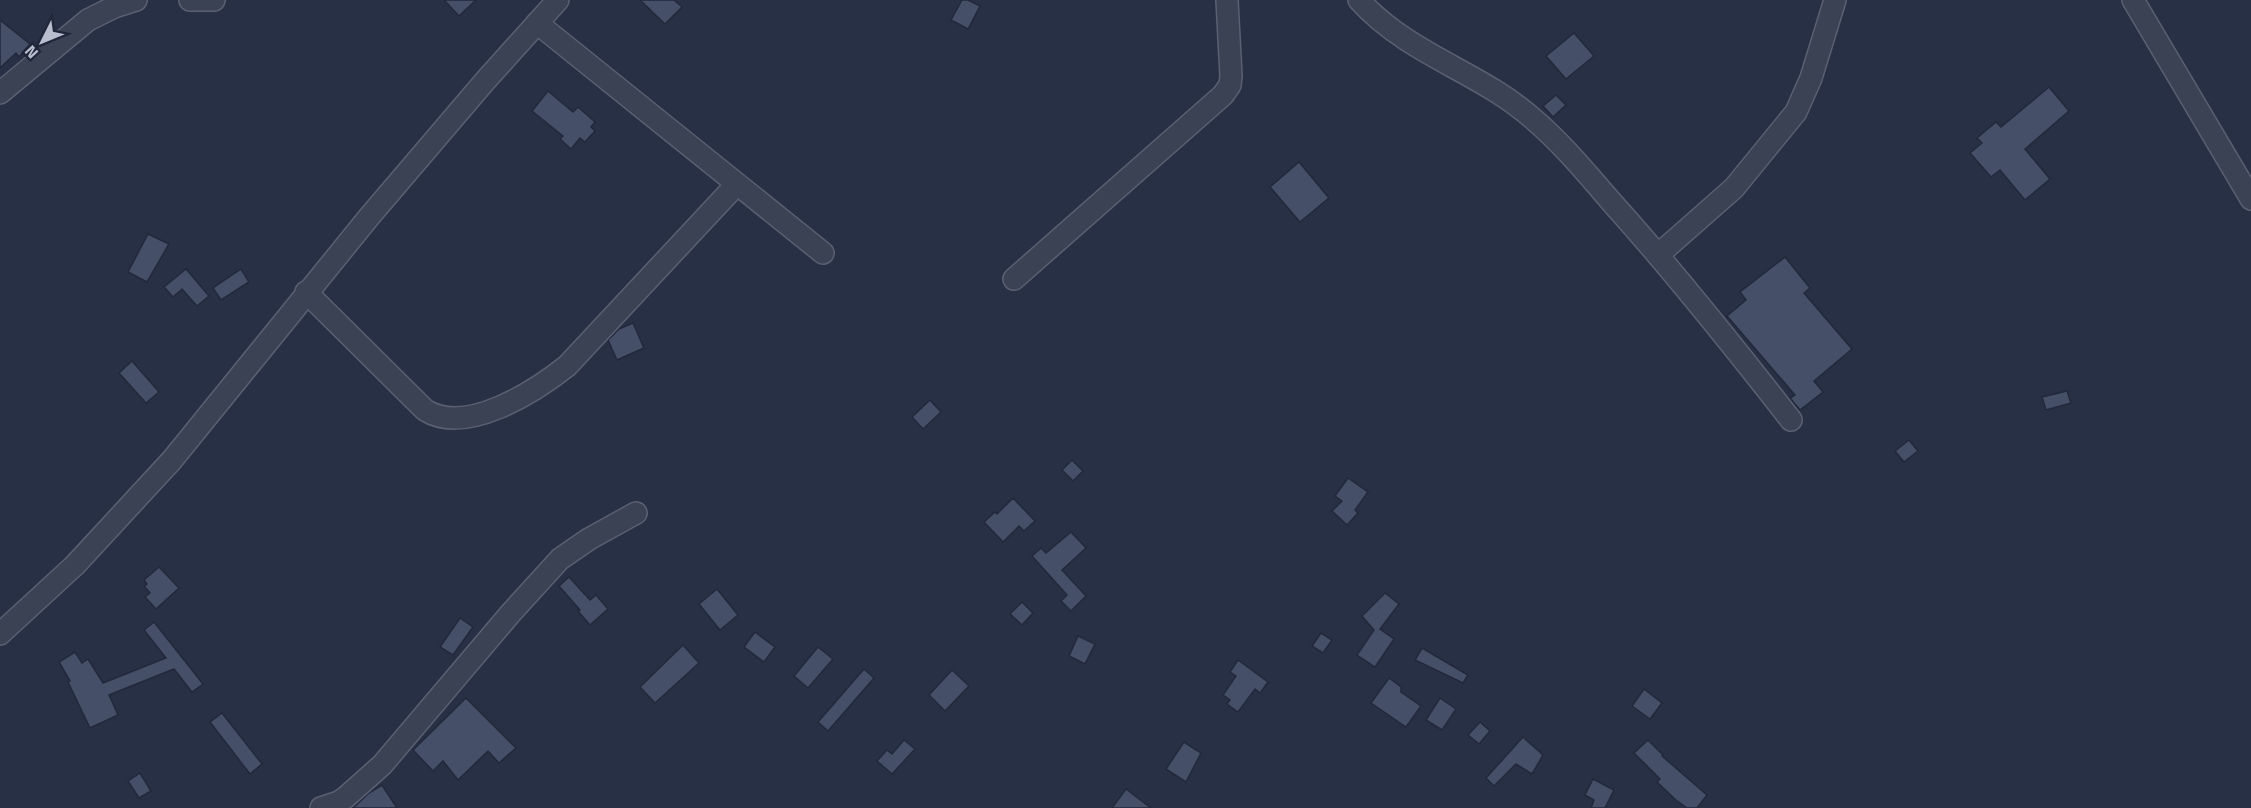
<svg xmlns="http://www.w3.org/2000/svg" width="2251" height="808" font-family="'Titillium Web',sans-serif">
<rect width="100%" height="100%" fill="#273045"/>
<g fill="#454f67" stroke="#22293c" stroke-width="1.5">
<path d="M444 0H476L459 16Z"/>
<path d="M640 0H674L682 7 665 24Z"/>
<path d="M962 0H968L980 6 968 29 951 20Z"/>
<path d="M0 20 30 44 19 57 16 53 0 68Z"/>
<path d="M1574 33 1594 56 1566 79 1546 56Z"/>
<path d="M2049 87 2069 111 2025 149 2050 179 2025 200 2000 170 1991 177 1970 153 1982 143 1977 138 1996 122 2001 127Z"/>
<path d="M548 91 573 112 578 107 595 122 591 127 595 131 585 142 580 138 571 149 560 139 563 136 532 111Z"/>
<path d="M1556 95 1566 105 1553 117 1543 106Z"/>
<path d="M1299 162 1329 198 1300 222 1270 187Z"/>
<path d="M148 234 169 244 147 282 128 272Z"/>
<path d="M1785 257 1810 288 1804 293 1852 349 1814 381 1823 392 1800 410 1790 398 1795 395 1727 316 1746 300 1740 292Z"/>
<path d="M186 269 209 296 197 306 182 289 173 297 164 287Z"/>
<path d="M241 269 249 282 221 300 213 288Z"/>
<path d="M633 323 644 348 617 360 608 340 619 329Z"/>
<path d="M132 361 159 392 146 403 119 373Z"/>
<path d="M2067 391 2071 403 2046 410 2042 397Z"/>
<path d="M930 400 941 412 923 429 912 417Z"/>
<path d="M1909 440 1918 451 1904 462 1895 451Z"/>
<path d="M1072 460 1083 471 1073 481 1062 470Z"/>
<path d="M1348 478 1368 492 1355 510 1358 513 1347 525 1332 511 1342 501 1335 496Z"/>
<path d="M1013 498 1035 521 1024 531 1019 526 1003 542 984 522 995 512 997 514Z"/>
<path d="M1071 532 1086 548 1062 570 1086 596 1071 611 1061 601 1067 595 1032 556 1041 548 1046 553Z"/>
<path d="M159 567 179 588 156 609 145 597 150 593 144 586 147 584 144 580Z"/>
<path d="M569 577 590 600 596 595 608 609 590 625 578 611 580 610 559 586Z"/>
<path d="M717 589 738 615 720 630 699 604Z"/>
<path d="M1385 593 1399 604 1380 629 1394 639 1375 667 1357 655 1374 630 1362 616Z"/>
<path d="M1022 602 1033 613 1022 625 1010 614Z"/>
<path d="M460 618 473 627 453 655 440 647Z"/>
<path d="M154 622 203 684 192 692 174 669 109 695 118 715 90 728 68 682 70 681 59 662 75 652 82 663 88 659 103 683 166 658 144 630Z"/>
<path d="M755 632 775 647 764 662 744 647Z"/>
<path d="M1321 633 1332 640 1323 653 1312 646Z"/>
<path d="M1078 636 1095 644 1085 664 1069 656Z"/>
<path d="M683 645 699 663 655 703 640 687Z"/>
<path d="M818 647 833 659 808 688 794 676Z"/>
<path d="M1422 648 1468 675 1463 683 1415 660Z"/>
<path d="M1238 660 1268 682 1260 693 1255 689 1238 712 1227 704 1230 700 1223 695 1236 676 1230 672Z"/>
<path d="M864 669 874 678 828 731 818 722Z"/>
<path d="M952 670 969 686 945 711 929 695Z"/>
<path d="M1389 678 1401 687V692L1421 706 1406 727 1371 703Z"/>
<path d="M1644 689 1662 703 1650 719 1632 706Z"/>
<path d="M466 698 516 748 499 763 488 751 458 780 443 761 433 771 413 750Z"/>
<path d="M1440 698 1456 709 1442 730 1426 720Z"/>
<path d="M222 713 262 764 250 774 210 722Z"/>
<path d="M1480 722 1490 731 1479 744 1468 735Z"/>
<path d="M1523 737 1543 755 1532 774 1516 764 1494 786 1486 778Z"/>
<path d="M904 740 915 749 892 774 877 761 887 750 892 754Z"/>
<path d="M1648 740 1663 755 1662 756 1707 795 1697 808H1687L1676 800 1657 782 1660 779 1634 753Z"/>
<path d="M1184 742 1201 753 1186 782 1166 769Z"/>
<path d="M140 773 151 791 139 798 128 781Z"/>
<path d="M1593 779 1614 790 1605 808H1591L1594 800 1585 795Z"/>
<path d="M382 785 397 808H353L369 793Z"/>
<path d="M1126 789 1151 808H1112Z"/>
</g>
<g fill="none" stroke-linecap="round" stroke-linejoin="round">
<g stroke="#5a6072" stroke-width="24">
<g id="minor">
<path d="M190 0H214"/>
<path d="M1359 0C1409 55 1478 71 1531 117 1562 143 1588 175 1615 206 1677 275 1734 347 1791 420"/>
<path d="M2133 0 2251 199"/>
<path d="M537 23 823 253"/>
<path d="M0 93 88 20 114 7 136 0"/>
<path d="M1658 255 1734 188 1796 112 1811 78 1835 0"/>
<path d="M1014 279 1223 95 1230 85 1231 76 1227 0"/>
<path d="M306 292 425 410C466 436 534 392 567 366L736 185"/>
<path d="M0 634 75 565 172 460 369 217 485 81 558 0"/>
<path d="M321 808 339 802 346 797 382 765 510 614 560 559 589 539 636 513"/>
</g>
</g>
<use href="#minor" stroke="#3b4254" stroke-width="21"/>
</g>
<g transform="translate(42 42) rotate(227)" stroke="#20273a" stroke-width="4.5" paint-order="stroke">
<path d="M0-4.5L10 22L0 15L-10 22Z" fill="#b9bece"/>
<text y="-9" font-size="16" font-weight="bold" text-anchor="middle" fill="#b9bece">N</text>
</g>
</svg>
